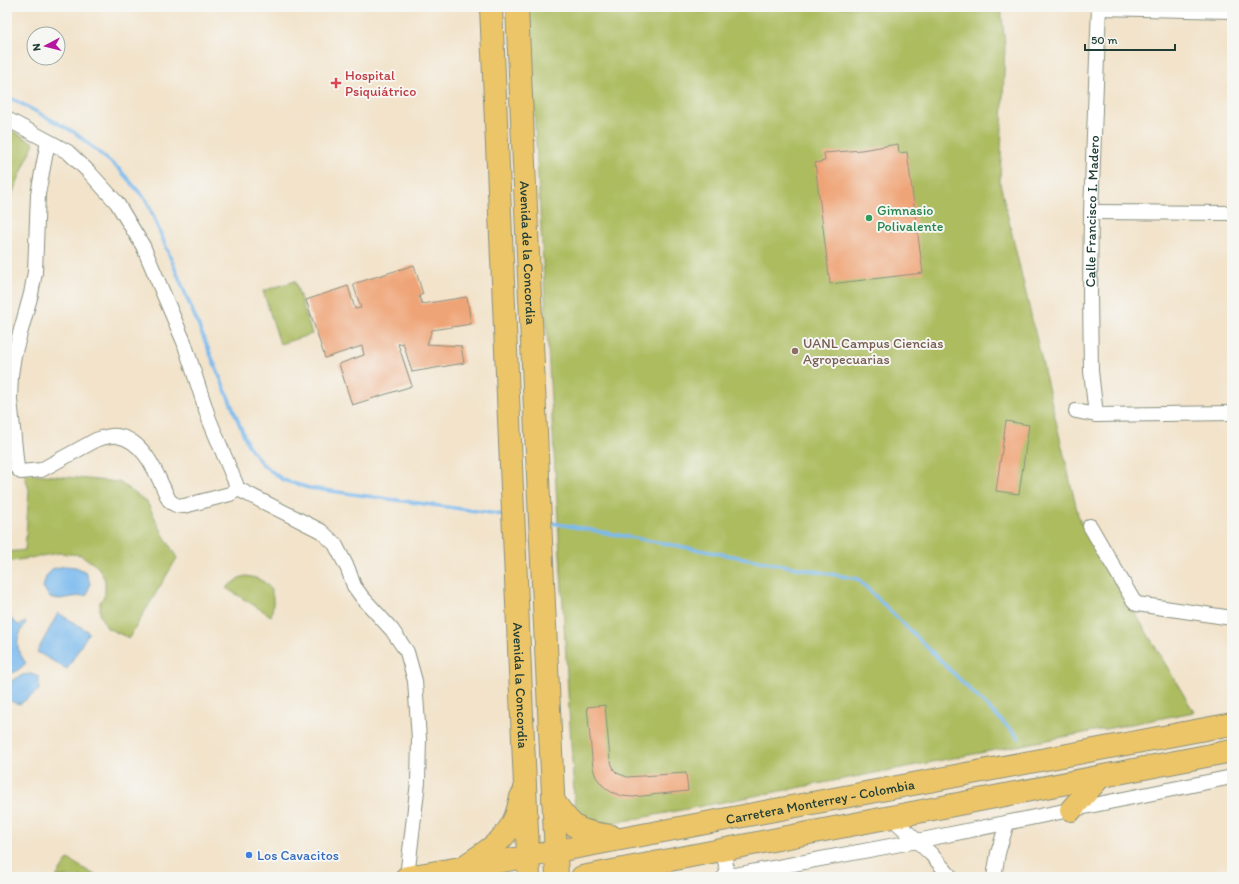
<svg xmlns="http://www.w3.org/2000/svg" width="1239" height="884" font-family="Itim,sans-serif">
<rect width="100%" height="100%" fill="#f6f6f2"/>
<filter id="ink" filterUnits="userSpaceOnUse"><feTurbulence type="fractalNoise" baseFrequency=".025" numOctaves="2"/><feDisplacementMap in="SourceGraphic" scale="8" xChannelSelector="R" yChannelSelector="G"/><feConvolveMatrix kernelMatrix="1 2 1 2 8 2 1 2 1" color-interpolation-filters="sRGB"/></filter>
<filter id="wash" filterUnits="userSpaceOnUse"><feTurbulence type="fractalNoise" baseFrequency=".012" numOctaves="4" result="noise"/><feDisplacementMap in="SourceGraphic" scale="16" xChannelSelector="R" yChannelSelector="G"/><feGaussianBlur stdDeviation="0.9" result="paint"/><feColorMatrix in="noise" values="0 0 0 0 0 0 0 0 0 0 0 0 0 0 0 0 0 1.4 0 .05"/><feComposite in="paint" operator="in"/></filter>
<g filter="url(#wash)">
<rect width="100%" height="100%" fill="#f2e3ca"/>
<g fill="#acbc5f" stroke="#667c4a">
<path d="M528 7H1001L1005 45 1000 183 1079 519 1194 712 598 826 588 823 575 812Z"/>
<path d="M7 128 34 143 7 206Z"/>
<path d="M295 281 312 334 280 344 263 291Z"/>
<path d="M24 473 119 482 147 502 163 534 177 558 129 638 107 628 100 616V602L105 595V580L98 567 81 555 59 553 7 562V552L25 550 29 490Z"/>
<path d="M246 576C271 579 277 594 271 616L226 588 239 578Z"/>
<path d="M68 859 98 877H56Z"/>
</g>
<g fill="#7abaee" stroke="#4c7c91">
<path d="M65 566 76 567 86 572 90 583 87 595 59 599 50 598 43 587 46 577 52 569Z"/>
<path d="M58 613 89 632 67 669 37 652Z"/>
<path d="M10 617 14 622 19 625 26 622C16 639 14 647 26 663L18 670 7 676V621Z"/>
<path d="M31 674 39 677V690L20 704 12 702 7 697V683L23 675Z"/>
</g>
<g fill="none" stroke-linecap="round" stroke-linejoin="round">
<g stroke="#7abaee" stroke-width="3.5">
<path d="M7 96 74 132 119 169 147 201 248 445 262 464 283 480 309 488 505 515"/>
<path d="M547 522 858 579 1019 738"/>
</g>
</g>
<g id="blocks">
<g fill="#efa477">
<path d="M898 144 899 153 907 152 923 273 830 284 815 163 825 161 824 153 861 150Z"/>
<path d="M414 265 423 294 419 296 422 304 467 297 471 324 432 330 427 344 461 346 464 363 412 372 403 343 398 344 412 386 352 405 339 364 364 355 362 346 325 358 306 300 348 286 355 309 361 308 353 284Z"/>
<path d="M1006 421 1029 425 1019 494 996 491Z"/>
<path d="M605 705 610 759 614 770 617 773 627 777 686 773 688 791 633 797 622 796 611 792 603 786 596 777 593 768 587 707Z"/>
</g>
</g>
</g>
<g filter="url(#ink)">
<use href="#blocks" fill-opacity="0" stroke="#88907f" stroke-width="1"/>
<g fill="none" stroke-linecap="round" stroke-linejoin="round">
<g stroke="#88907f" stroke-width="16">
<g id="street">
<path d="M1099 8 1232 11"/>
<path d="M7 119 48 141 38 194 35 272 31 294 14 355 11 375 10 399 17 468 21 472 41 470 96 440C102 438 110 435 117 436 146 440 158 478 169 500 174 505 177 506 184 506L230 494 235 491 236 484 209 419 184 342 143 246 117 203 89 172 68 152 48 141"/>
<path d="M1091 212 1232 213"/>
<path d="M1076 411 1096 415 1232 413"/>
<path id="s1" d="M1096 415 1091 371 1090 295 1091 212 1099 7"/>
<path d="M236 488 321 531 335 544 348 569 354 586 362 597 392 630 407 652 415 681 419 739 418 782 407 877"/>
<path d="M1090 526 1133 600 1137 604 1232 618"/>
<path d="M891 817 931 854 951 877"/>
<path d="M723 850 728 876"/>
<path d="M724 877 917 841 1232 777"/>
<path d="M994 877 998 853 1007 823"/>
</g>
</g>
<g stroke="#88907f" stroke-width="24">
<g id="primary">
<path id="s2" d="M491 7 529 877"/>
<path id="s3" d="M517 7 539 499 557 877"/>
<path d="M553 800C573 829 576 831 611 836"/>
<path d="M1071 810 1099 778"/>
<path d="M469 863C487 851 506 840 515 818 518 811 519 804 521 797"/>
<path id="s4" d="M407 877 520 858 1232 724"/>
<path d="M582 877 1232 751"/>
</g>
</g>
<use href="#street" stroke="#fff" stroke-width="14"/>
<use href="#primary" stroke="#edc569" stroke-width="22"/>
</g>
</g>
<path fill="#e0444e" stroke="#f6f6f2" stroke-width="1.5" d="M334 77h4v4h4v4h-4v4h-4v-4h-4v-4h4z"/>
<circle fill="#2e9e5b" stroke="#f6f6f2" stroke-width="1.5" cx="869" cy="218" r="4"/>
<circle fill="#8d6e63" stroke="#f6f6f2" stroke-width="1.5" cx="795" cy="351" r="4"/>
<circle fill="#3f7fe0" stroke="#f6f6f2" stroke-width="1.5" cx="249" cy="855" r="4"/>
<g text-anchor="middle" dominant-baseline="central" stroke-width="4" stroke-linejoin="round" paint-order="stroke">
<g font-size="14" fill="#be3a42" stroke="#f6f6f2" text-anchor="start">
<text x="345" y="75">Hospital<tspan x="345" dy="16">Psiquiátrico</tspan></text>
</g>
<g font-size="14" fill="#27864d" stroke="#f6f6f2" text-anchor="start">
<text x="877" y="210">Gimnasio<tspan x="877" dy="16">Polivalente</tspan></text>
</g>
<g font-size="14" fill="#1f3d34" stroke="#f6f6f2">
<text stroke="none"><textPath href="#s1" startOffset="204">Calle Francisco I. Madero</textPath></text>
<text stroke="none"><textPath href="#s3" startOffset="246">Avenida de la Concordia</textPath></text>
<text stroke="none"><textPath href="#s2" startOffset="679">Avenida la Concordia</textPath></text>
<text stroke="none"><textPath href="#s4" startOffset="420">Carretera Monterrey - Colombia</textPath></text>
</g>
<g font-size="14" fill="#785e54" stroke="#f6f6f2" text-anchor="start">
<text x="803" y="343">UANL Campus Ciencias<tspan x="803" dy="16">Agropecuarias</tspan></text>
</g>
<g font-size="14" fill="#366cbe" stroke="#f6f6f2" text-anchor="start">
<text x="257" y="855">Los Cavacitos</text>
</g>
</g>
<rect width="1239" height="884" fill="none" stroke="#f6f6f2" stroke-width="24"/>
<g transform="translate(46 46) rotate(263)"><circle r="19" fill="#f6f6f2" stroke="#a0aca6"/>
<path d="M0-3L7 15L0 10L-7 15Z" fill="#b5179e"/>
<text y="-6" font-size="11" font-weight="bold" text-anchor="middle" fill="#1f3d34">N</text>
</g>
<path d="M1085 44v6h90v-6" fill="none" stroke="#1f3d34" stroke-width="2"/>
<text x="1091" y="44" font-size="12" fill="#1f3d34" stroke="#f6f6f2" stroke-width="3" paint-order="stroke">50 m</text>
</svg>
